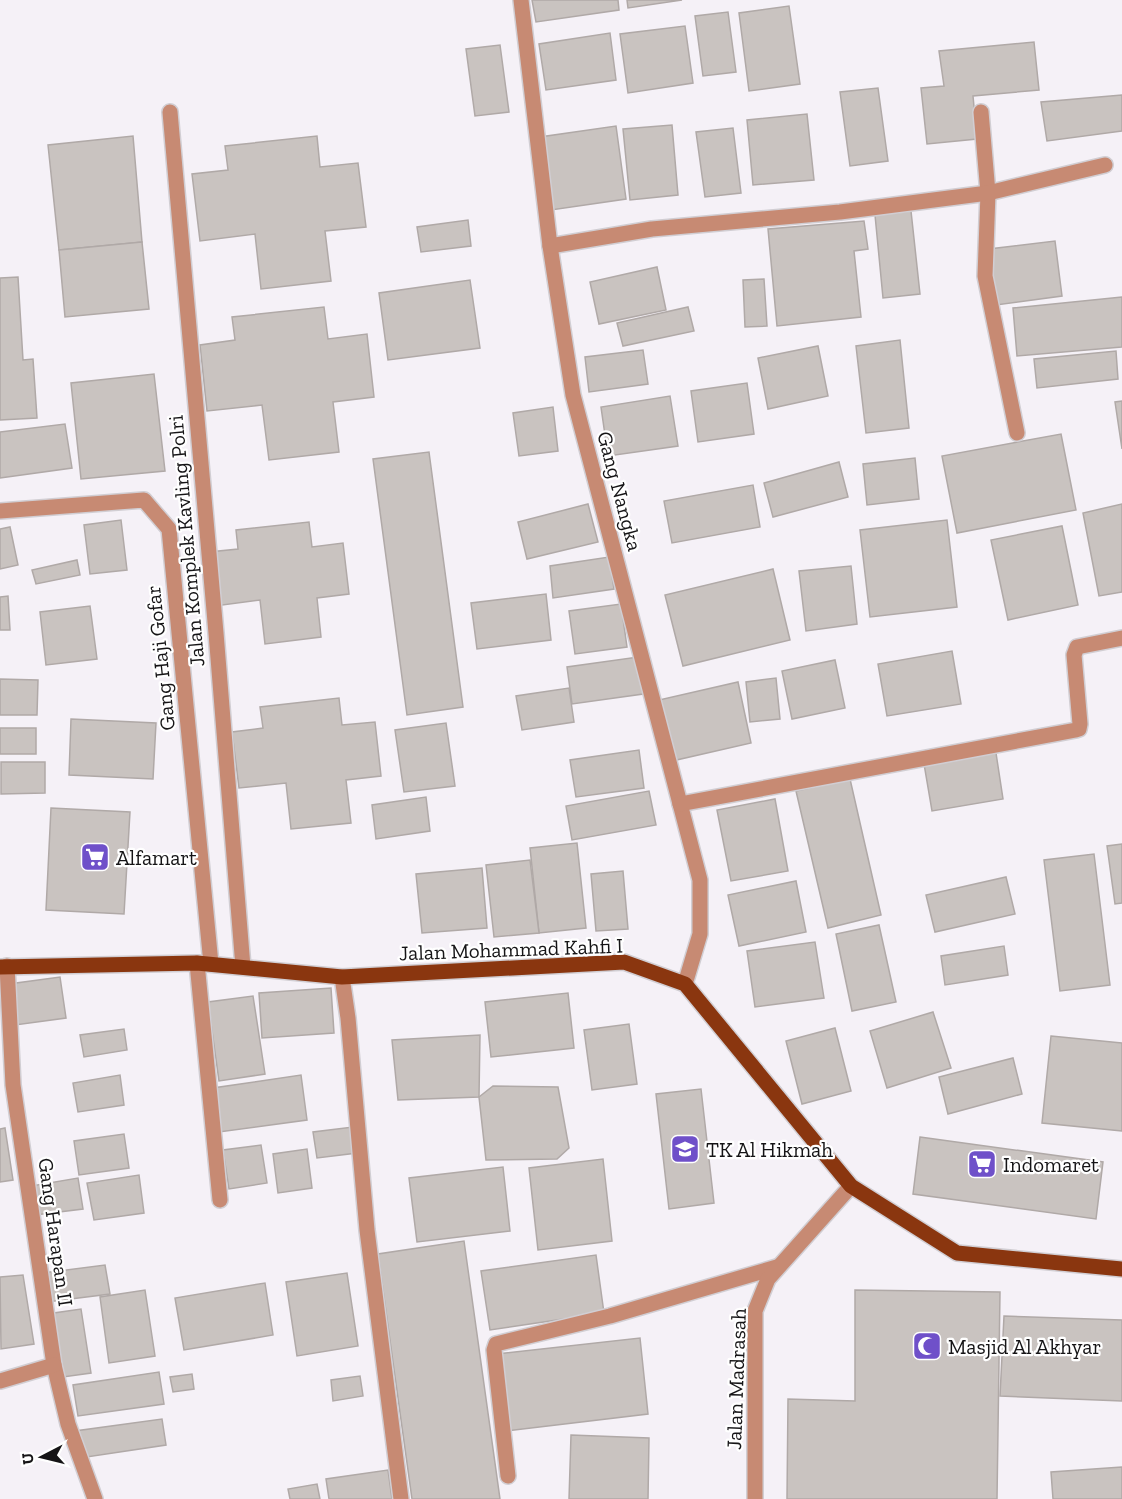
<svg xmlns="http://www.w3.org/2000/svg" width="1122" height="1499" font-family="'Zilla Slab',serif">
<rect width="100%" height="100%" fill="#f5f1f7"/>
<g fill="#c9c3c0" stroke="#b0a9a7" stroke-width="1.5">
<path d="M532 0H618L619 10 536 22Z"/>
<path d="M627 0H682L628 8Z"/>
<path d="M789 6 800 84 749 91 739 13Z"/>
<path d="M728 12 736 72 703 76 695 16Z"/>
<path d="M685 26 693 83 628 93 620 34Z"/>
<path d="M610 33 616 80 546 90 539 44Z"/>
<path d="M1034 42 1039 90 973 96 977 139 927 144 921 88 944 86 939 51Z"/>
<path d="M500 45 509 112 475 116 466 49Z"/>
<path d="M878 88 888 161 850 166 840 92Z"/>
<path d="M1122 95V131L1047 141 1041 102Z"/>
<path d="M807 114 814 180 753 185 747 120Z"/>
<path d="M672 125 678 195 630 200 623 129Z"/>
<path d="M616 126 626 199 551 210 540 137Z"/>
<path d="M733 128 741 193 705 197 696 132Z"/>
<path d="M133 136 142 242 59 250 48 145Z"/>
<path d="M317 136 320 167 358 163 366 227 325 231 331 281 261 289 255 234 200 241 192 174 228 170 225 146Z"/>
<path d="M911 211 920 294 883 298 875 215Z"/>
<path d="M468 220 471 246 421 252 417 227Z"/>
<path d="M864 221 868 249 854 251 861 317 777 326 768 229Z"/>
<path d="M1055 241 1062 296 996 305 989 249Z"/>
<path d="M142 242 149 309 65 317 59 250Z"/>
<path d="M657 267 666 310 599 324 590 282Z"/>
<path d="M18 277 23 360 33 359 37 418 0 420V278Z"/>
<path d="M764 279 767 326 745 327 743 280Z"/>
<path d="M470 280 480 348 388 360 379 293Z"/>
<path d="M1122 297V347L1017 356 1013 308Z"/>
<path d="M324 307 328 339 367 334 374 397 333 402 339 452 269 460 262 405 207 411 200 345 235 340 232 317Z"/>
<path d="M688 307 694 331 623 346 617 323Z"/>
<path d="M900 340 909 428 866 433 856 346Z"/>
<path d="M818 346 828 396 768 409 758 358Z"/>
<path d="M643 350 648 384 589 392 585 357Z"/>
<path d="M1116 351 1118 379 1037 388 1034 359Z"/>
<path d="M154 374 165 471 81 479 71 383Z"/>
<path d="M747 383 754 434 698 442 691 391Z"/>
<path d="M670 396 678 446 608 456 601 407Z"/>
<path d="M1122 401V449L1115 402Z"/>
<path d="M553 407 558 451 519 456 513 413Z"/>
<path d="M65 424 72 468 0 478V432Z"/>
<path d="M1061 434 1076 510 957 533 942 456Z"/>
<path d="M429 452 463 707 407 715 373 459Z"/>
<path d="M915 458 919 499 867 505 863 464Z"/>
<path d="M839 462 848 497 773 517 764 483Z"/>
<path d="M753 485 760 527 672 543 664 501Z"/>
<path d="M588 504 598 542 527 559 518 522Z"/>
<path d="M1122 504V592L1099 596 1083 513Z"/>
<path d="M121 520 127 570 90 574 84 525Z"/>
<path d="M947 520 957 607 870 617 860 530Z"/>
<path d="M309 522 312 547 343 543 349 594 317 598 321 637 265 644 260 600 215 606 209 552 238 549 236 530Z"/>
<path d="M1062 526 1078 605 1008 620 991 540Z"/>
<path d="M10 527 18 565 0 569V529Z"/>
<path d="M609 557 614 589 553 598 550 566Z"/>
<path d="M77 560 80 575 36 584 32 570Z"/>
<path d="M851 566 857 624 806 631 799 571Z"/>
<path d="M773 569 790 640 683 666 665 595Z"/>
<path d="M546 594 551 640 477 649 471 603Z"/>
<path d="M8 596 10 630H0V597Z"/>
<path d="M621 604 627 647 575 654 569 611Z"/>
<path d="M90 606 97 659 46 665 40 612Z"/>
<path d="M952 651 961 704 887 716 878 664Z"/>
<path d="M638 657 643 694 572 704 567 667Z"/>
<path d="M835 660 845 708 792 719 782 671Z"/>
<path d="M776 678 780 719 750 722 746 682Z"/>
<path d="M0 679 38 680 37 715H0Z"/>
<path d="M738 682 751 743 672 761 659 700Z"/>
<path d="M569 688 574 722 522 730 516 696Z"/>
<path d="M339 698 342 725 375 722 381 776 346 780 351 823 291 829 286 783 239 788 232 732 263 728 260 707Z"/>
<path d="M71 719 156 723 153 779 69 775Z"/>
<path d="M446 723 455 786 404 792 395 730Z"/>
<rect x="0" y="728" width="36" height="26"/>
<path d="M639 750 644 788 576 797 570 760Z"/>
<path d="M996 753 1003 799 932 811 924 764Z"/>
<path d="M1 762H45V793L1 794Z"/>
<path d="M850 779 881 915 828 928 796 791Z"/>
<path d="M649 791 656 825 572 840 566 806Z"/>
<path d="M426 797 430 831 376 839 372 805Z"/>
<path d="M775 799 788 871 731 881 717 810Z"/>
<path d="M51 808 130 812 124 914 46 910Z"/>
<path d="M577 843 586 928 539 933 530 848Z"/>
<path d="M1122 844V903L1115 904 1107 846Z"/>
<path d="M1094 854 1110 985 1060 991 1044 860Z"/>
<path d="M530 860 539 933 494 937 486 865Z"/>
<path d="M482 868 487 928 422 933 416 874Z"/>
<path d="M623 871 628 929 596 931 591 874Z"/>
<path d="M1006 877 1015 914 935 932 926 895Z"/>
<path d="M796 881 806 932 739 946 728 895Z"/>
<path d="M879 925 896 1002 852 1011 836 934Z"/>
<path d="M815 942 824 998 755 1007 747 951Z"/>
<path d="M1004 946 1008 975 945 985 941 956Z"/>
<path d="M60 977 66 1018 15 1025 9 984Z"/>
<path d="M331 988 334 1033 262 1038 259 993Z"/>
<path d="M568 993 574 1048 491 1057 485 1002Z"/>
<path d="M253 996 265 1074 219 1081 208 1002Z"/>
<path d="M933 1012 951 1068 887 1088 870 1031Z"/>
<path d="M629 1024 637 1084 592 1090 584 1030Z"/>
<path d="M835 1028 851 1091 802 1104 786 1041Z"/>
<path d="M124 1029 127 1050 84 1057 80 1035Z"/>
<path d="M480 1035 479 1097 398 1100 392 1040Z"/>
<path d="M1051 1036 1122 1043V1131L1042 1123Z"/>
<path d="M1013 1058 1022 1094 948 1114 939 1077Z"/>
<path d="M120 1075 124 1105 78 1112 73 1083Z"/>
<path d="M301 1075 307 1120 219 1132 213 1088Z"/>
<path d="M493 1086 558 1087 569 1148 557 1159 486 1160 479 1097Z"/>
<path d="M701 1089 714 1203 669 1209 656 1094Z"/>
<path d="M353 1127 357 1153 317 1158 313 1132Z"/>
<path d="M5 1128 13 1180 0 1182V1129Z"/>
<path d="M124 1134 129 1168 79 1175 74 1141Z"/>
<path d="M920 1137 1103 1162 1096 1219 913 1194Z"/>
<path d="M261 1145 267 1183 229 1189 223 1150Z"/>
<path d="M307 1149 312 1188 278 1193 273 1154Z"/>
<path d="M603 1159 612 1241 538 1250 529 1168Z"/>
<path d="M503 1167 510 1231 417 1242 409 1178Z"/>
<path d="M139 1175 144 1213 94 1220 87 1183Z"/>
<path d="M78 1178 83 1209 35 1215 31 1186Z"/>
<path d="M464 1241 500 1499H412L378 1254Z"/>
<path d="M596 1255 604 1313 490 1330 481 1271Z"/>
<path d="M105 1265 110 1294 47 1302 43 1273Z"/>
<path d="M347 1273 358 1346 297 1356 286 1282Z"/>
<path d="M23 1275 34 1344 1 1349 0 1277Z"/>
<path d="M265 1283 273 1335 184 1350 175 1298Z"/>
<path d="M145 1290 155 1356 109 1363 100 1297Z"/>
<path d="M855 1290 1000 1292 997 1499H787L788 1399 855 1401Z"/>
<path d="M81 1309 91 1373 63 1377 54 1313Z"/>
<path d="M1004 1316 1122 1320V1401L1000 1396Z"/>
<path d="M640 1338 648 1414 506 1431 497 1354Z"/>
<path d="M159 1372 164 1404 78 1416 73 1385Z"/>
<path d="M192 1374 194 1389 173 1392 170 1377Z"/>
<path d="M360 1376 363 1396 333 1401 331 1380Z"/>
<path d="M162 1419 166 1445 80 1458 75 1431Z"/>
<path d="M571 1435 649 1438 648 1499H569Z"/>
<path d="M1122 1467V1499H1053L1051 1472Z"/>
<path d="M388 1470 392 1499H329L326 1479Z"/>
<path d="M317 1484 320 1499H290L288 1489Z"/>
</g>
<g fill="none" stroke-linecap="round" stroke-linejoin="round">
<g stroke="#d1ced3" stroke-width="18">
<g id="minor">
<path d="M521 0 550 246 573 395 700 880V934L685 984"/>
<path d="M170 112 216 633 243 967"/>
<path d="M981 112 988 193 985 276 1017 433"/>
<path d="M550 246 652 229 840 212 988 193 1105 165"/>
<path d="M0 511 144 500 169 529 211 964"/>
<path d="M680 804 1076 730 1079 729 1080 724 1074 655 1077 647 1122 638"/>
<path d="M197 963 220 1200"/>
<path d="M7 966 13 1085 54 1365 68 1424 95 1499"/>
<path d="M342 977 348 1018 367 1230 401 1499"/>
<path d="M0 1381 54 1365"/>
<path d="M508 1476 494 1350 496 1344 610 1316 777 1267"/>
<path d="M755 1499V1311L768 1279 851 1186"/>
</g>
</g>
<g stroke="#d1ced3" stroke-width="18">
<path id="major" d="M0 967 197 963 342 977 624 962 685 984 851 1186 957 1253 1122 1269"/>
</g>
<use href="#minor" stroke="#c78a73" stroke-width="15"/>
<use href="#major" stroke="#8a360f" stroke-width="15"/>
</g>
<defs>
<g id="supermarket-square" transform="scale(1.5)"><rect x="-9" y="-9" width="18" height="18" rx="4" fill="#6f50c9" stroke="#fff"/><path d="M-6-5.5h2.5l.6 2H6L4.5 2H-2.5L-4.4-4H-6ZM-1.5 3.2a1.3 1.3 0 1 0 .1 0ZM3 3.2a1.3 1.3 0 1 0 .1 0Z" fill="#fff"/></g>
<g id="school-square" transform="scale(1.5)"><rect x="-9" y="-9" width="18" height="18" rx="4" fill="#6f50c9" stroke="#fff"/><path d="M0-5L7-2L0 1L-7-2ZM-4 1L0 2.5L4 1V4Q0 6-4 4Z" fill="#fff"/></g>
<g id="mosque-square" transform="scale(1.5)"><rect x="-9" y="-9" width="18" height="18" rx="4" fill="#6f50c9" stroke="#fff"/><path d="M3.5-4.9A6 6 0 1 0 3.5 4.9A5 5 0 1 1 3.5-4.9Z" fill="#fff"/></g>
</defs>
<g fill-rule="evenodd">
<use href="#supermarket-square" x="95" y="857"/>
<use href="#school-square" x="685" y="1149"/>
<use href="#supermarket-square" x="982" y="1164"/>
<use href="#mosque-square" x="927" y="1346"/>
</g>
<g text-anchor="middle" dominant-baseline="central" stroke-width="4.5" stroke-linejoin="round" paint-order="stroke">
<g font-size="21" fill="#151416" stroke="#fff">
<text transform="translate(620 491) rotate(75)">Gang Nangka</text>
<text transform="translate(186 541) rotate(-95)">Jalan Komplek Kavling Polri</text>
<text transform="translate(160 658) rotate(-96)">Gang Haji Gofar</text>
<text transform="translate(511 949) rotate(-2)">Jalan Mohammad Kahfi I</text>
<text transform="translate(56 1232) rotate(82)">Gang Harapan II</text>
<text transform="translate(736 1379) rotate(-88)">Jalan Madrasah</text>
</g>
<g font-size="21" fill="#151416" stroke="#fff" text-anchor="start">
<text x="116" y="857">Alfamart</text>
<text x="706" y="1149">TK Al Hikmah</text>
<text x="1003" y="1164">Indomaret</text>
<text x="948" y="1346">Masjid Al Akhyar</text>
</g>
</g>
<g transform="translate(42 1457) rotate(263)" stroke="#ffffff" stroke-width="4.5" paint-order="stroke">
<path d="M0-4.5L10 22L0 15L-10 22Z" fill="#151416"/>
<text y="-9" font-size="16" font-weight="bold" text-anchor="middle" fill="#151416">U</text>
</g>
</svg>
